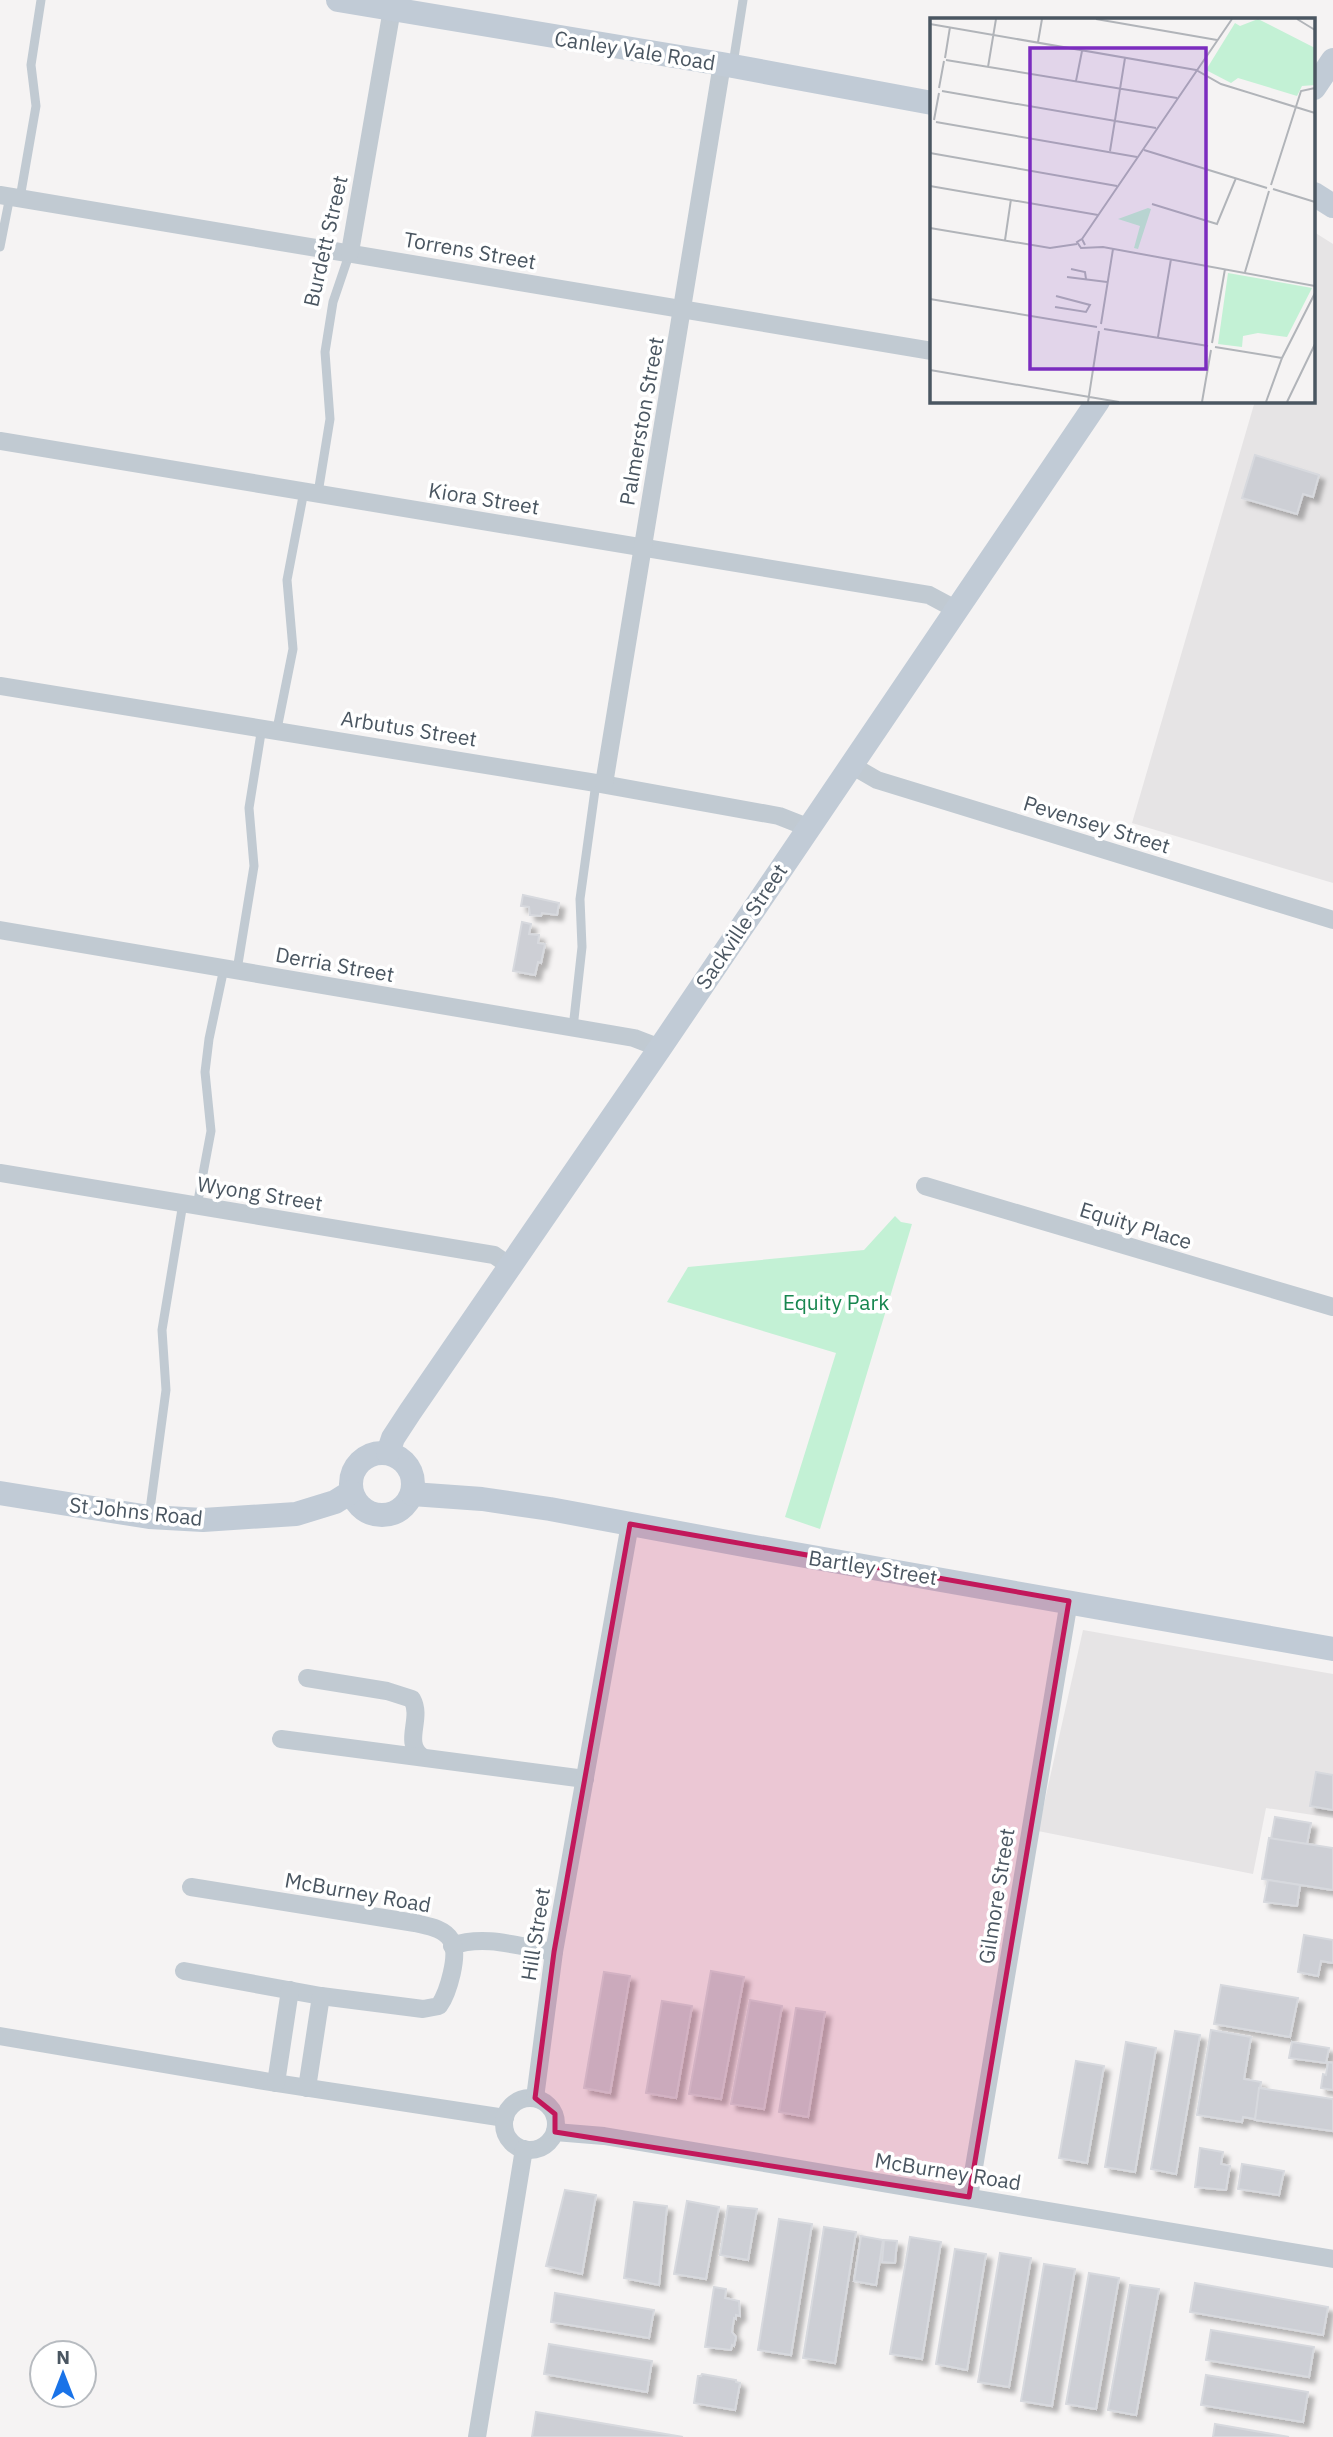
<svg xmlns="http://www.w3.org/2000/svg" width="1333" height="2437" font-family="'IBM Plex Sans',sans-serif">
<defs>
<filter id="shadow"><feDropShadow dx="5.5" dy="5.5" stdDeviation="2" flood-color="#0004"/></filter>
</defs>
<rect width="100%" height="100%" fill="#f5f3f3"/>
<g fill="#e6e4e5">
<path d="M1314 232 1333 244V883L1132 823 1255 401H1314Z"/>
<path d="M1083 1630 1333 1674V1818L1266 1808 1253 1874 1038 1831Z"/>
</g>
<path fill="#c3f1d5" d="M895 1216 901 1222 912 1224 820 1529 785 1517 836 1353 667 1302 688 1267 864 1250Z"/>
<g fill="#cdcfd5" stroke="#d7d9de" stroke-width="2" filter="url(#shadow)">
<path d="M1255 455 1319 475 1313 497 1303 494 1297 514 1242 498Z"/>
<path d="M523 895 559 903 557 915 542 913 541 916 530 915 529 907 521 906Z"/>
<path d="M522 922 531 924 529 934 539 935 538 943 545 944 541 963 538 962 535 975 513 971Z"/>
<path d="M1316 1772 1333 1775V1810L1310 1806Z"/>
<path d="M1275 1817 1311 1823 1307 1844 1271 1839Z"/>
<path d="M1269 1838 1333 1848V1890L1262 1879Z"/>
<path d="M1268 1880 1300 1885 1297 1906 1264 1902Z"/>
<path d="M1304 1935 1333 1940V1963L1321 1961 1318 1976 1298 1972Z"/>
<path d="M711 1971 744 1977 721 2099 689 2094Z"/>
<path d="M604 1972 630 1976 610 2093 584 2088Z"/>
<path d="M1221 1985 1298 1998 1290 2037 1214 2024Z"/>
<path d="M750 2000 782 2006 764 2109 731 2104Z"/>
<path d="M662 2001 692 2006 676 2098 646 2093Z"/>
<path d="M796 2008 825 2012 808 2117 779 2112Z"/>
<path d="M1211 2030 1251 2037 1244 2079 1261 2082 1255 2119 1243 2117 1242 2122 1197 2115Z"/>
<path d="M1175 2031 1200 2035 1176 2174 1151 2169Z"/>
<path d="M1126 2042 1156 2048 1135 2172 1105 2167Z"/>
<path d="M1292 2042 1329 2048 1326 2063 1289 2058Z"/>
<path d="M1076 2061 1104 2066 1087 2163 1059 2158Z"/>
<path d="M1328 2062 1333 2063V2090L1321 2088 1323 2074 1326 2075Z"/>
<path d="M1259 2088 1333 2099V2131L1255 2120Z"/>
<path d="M1200 2148 1223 2152 1221 2164 1230 2166 1226 2190 1195 2187Z"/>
<path d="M1242 2164 1284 2171 1279 2195 1238 2189Z"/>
<path d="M565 2190 596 2195 582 2274 546 2266Z"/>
<path d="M687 2201 719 2207 706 2279 674 2274Z"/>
<path d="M634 2202 667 2206 659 2285 624 2278Z"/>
<path d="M728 2206 757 2209 748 2260 720 2255Z"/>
<path d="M779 2219 812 2224 791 2355 758 2350Z"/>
<path d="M824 2227 856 2232 835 2363 803 2358Z"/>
<path d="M861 2236 883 2240 876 2285 854 2281Z"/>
<path d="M910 2237 941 2242 922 2359 890 2354Z"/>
<path d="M884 2240 897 2241 895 2263 882 2262Z"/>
<path d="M955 2249 986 2254 967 2370 936 2364Z"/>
<path d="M1000 2253 1031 2258 1009 2387 978 2382Z"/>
<path d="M1044 2264 1075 2269 1052 2406 1021 2401Z"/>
<path d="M1089 2273 1119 2278 1096 2409 1066 2404Z"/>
<path d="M1195 2283 1328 2307 1323 2335 1190 2312Z"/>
<path d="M1130 2285 1159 2289 1136 2415 1108 2410Z"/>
<path d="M714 2287 726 2289 725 2298 739 2301 740 2316 736 2315V2319L734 2318 732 2332 736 2337 734 2346 732 2345 731 2350 705 2347Z"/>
<path d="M555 2293 654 2310 649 2338 551 2322Z"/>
<path d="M1211 2330 1314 2347 1309 2377 1206 2360Z"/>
<path d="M549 2344 652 2361 647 2392 544 2374Z"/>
<path d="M702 2374 736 2380V2382L740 2383 735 2410 694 2403 698 2376H701Z"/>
<path d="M1206 2375 1308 2392 1303 2422 1201 2405Z"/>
<path d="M536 2412 683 2437H532Z"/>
<path d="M1215 2424 1289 2437H1213Z"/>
</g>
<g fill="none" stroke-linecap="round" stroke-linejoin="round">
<g stroke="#c1cad2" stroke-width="9">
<path d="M733 64 743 0"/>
<path d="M20 198 36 106 31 65 41 0"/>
<path d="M0 247 10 196"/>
<path d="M318 493 330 419 325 352 333 302 350 252"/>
<path d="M277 729 293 649 287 580 304 491"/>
<path d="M237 970 254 866 249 808 262 727"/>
<path d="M573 1028 582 947 580 899 596 783"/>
<path d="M197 1206 211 1131 205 1072 209 1039 224 968"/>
<path d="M149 1517 166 1390 162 1330 183 1203"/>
</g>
<g stroke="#c1cad2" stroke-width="18">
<path d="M0 195 932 351"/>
<path d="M350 252 392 9"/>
<path d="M0 441 929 595 957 610"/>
<path d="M0 686 596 783 779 816 807 827"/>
<path d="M851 765 877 780 1333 920"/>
<path d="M604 784 722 64"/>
<path d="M0 930 634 1038 660 1048"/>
<path d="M0 1173 494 1255 510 1266"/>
<path d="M925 1186 1333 1307"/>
<path d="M307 1678 387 1691 412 1699C423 1719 403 1741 421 1756"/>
<path d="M281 1739 585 1779"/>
<path d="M452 1946C485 1934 520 1947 554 1952"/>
<path d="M184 1971 321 1996 423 2009 439 2006C448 1993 460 1954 451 1940 444 1928 427 1926 415 1923L191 1887"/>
<path d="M0 2036 276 2083 505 2118"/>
<path d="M276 2083 290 1990"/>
<path d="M307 2088 321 1996"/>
<circle cx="530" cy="2124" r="26"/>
<path d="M535 2098 554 1952 630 1524"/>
<path d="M555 2132 604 2136 1333 2259"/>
<path d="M969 2197 1069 1601"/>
<path d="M477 2437 524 2149"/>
</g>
<g stroke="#c1cbd6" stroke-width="24">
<path d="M338 0 722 64 932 103"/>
<path d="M1314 88 1333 60"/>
<path d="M1314 194 1333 206"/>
<circle cx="382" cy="1484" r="31"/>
<path d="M388 1453 393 1438 410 1412 660 1048 1098 401"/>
<path d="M0 1493 149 1517 203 1520 296 1514 335 1502 351 1492"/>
<path d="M412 1494 482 1499 550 1509 749 1546 1333 1649"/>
</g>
</g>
<path fill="#c2185b" fill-opacity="0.2" stroke="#c2185b" stroke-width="5" stroke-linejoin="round" d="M630 1524 1069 1601 969 2197 555 2132V2114L535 2098 554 1952Z"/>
<g text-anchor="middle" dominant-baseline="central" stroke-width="7" stroke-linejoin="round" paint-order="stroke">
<g font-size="21" fill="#4a5661" stroke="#fff">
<text transform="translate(635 50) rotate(9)">Canley Vale Road</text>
<text transform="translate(325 241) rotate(-77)">Burdett Street</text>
<text transform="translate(470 250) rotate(10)">Torrens Street</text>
<text transform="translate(641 421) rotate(-80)">Palmerston Street</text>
<text transform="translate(484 498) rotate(9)">Kiora Street</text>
<text transform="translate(409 728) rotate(9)">Arbutus Street</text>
<text transform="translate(1097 824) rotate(17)">Pevensey Street</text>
<text transform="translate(741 926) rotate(-56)">Sackville Street</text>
<text transform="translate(335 964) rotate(10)">Derria Street</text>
<text transform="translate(260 1193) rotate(9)">Wyong Street</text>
<text transform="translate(1136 1225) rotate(17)">Equity Place</text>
<text transform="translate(136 1511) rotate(6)">St Johns Road</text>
<text transform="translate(873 1567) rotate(9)">Bartley Street</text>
<text transform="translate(358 1892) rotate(10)">McBurney Road</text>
<text transform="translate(996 1896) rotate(-81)">Gilmore Street</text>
<text transform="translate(535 1934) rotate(-81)">Hill Street</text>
<text transform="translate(948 2171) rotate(9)">McBurney Road</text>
</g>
<g font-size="21" fill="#17864f" stroke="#fff">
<text x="836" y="1302">Equity Park</text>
</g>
</g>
<g transform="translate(930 18)">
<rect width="385" height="385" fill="#f5f3f3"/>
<path d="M328 1 385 30V67L372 68 367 78 308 60 301 65 276 52 305 5 310 8ZM218 190 221 191 208 231 204 230 210 208 188 201ZM298 255 382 270 357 319 328 315 313 318 312 329 288 326Z" fill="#c3f1d5"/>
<path fill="none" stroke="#b1b4b9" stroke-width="2" d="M166 1 287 22M367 1 385 12M0 6 266 52 291 66 385 95M108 24 112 1M15 40 20 9M16 42 247 80M58 49 66 1M146 63 152 33M9 70 14 43M12 73 226 110M4 102 9 75M6 104 207 139M214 132 337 170M180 133 195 40M0 135 187 168M341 167 371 73 385 70M0 168 168 197M343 171 385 184M222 186 287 206 306 160M0 210 120 230 147 226M152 221 302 1M75 222 81 181M155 227 152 221 147 224 151 230 173 229 385 268M141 251 155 254 156 261M315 254 339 173M137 259 177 264M0 281 167 309M125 289 156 294 160 287 126 278M171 306 183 231M174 311 278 328M228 319 241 241M282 325 295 251M285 329 352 340M0 352 189 384M158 384 169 313M272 384 281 332M336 384 352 340 385 275M357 384 385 326"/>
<path fill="#7b2cbf" fill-opacity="0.15" stroke="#7b2cbf" stroke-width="3.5" d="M100 30H276V351H100Z"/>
<rect width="385" height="385" fill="none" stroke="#4a5661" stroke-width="3.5"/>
</g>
<g transform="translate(63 2374)"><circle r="33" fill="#ffffff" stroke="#b7bbc0" stroke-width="2"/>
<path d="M0-5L12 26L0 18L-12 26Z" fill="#1a73e8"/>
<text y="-10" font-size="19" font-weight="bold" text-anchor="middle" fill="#4a5661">N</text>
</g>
</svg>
